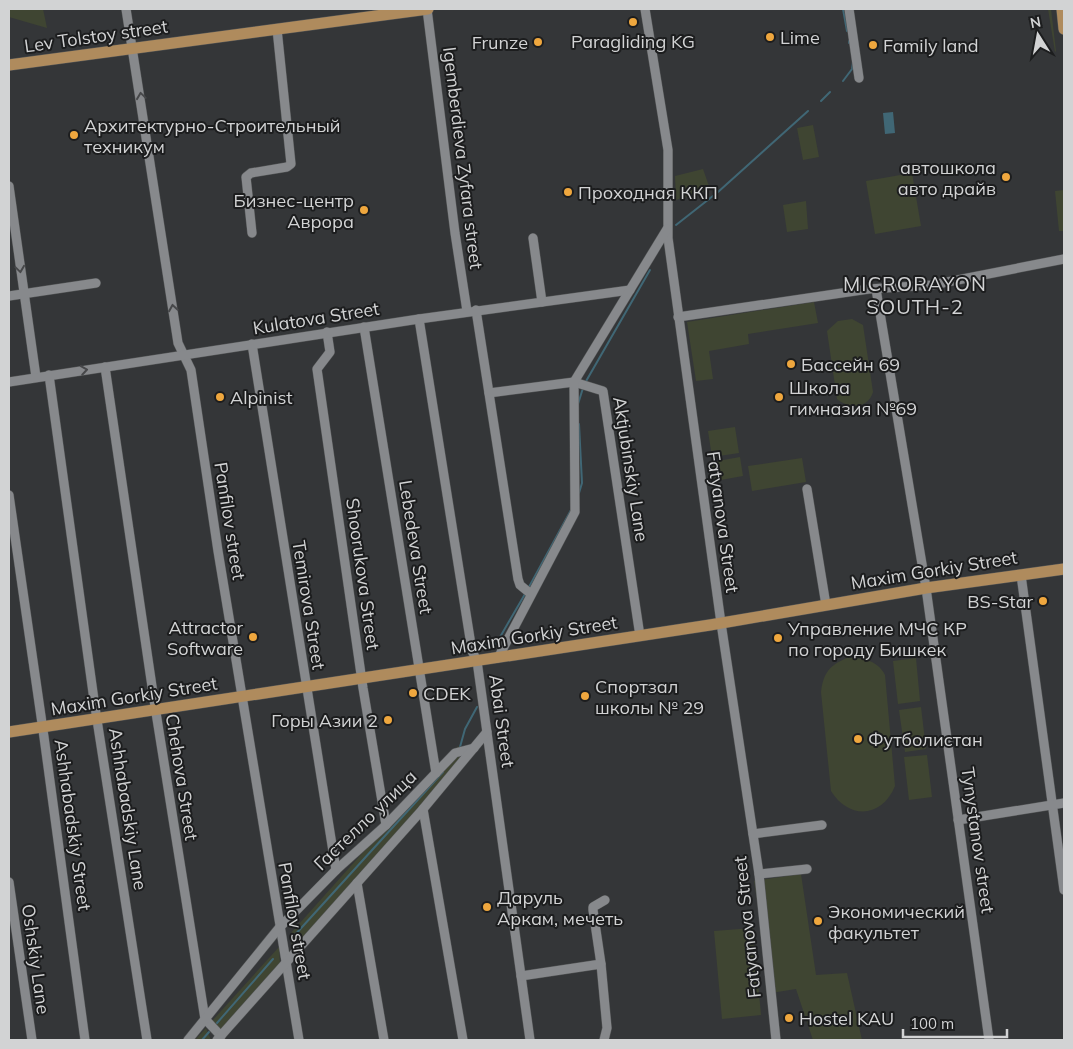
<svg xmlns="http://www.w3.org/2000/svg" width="1073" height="1049" font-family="Mulish,sans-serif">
<rect width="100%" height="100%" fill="#343638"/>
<g fill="#3f4532">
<path d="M9 9H43L47 28 9 17Z"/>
<path d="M1048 9H1051L1056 51 1055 52Z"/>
<path d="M813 125 819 157 803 160 797 128Z"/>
<path d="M703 169 710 189 676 200 675 176Z"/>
<path d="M912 173 921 226 875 234 866 181Z"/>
<path d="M1064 190V231H1059L1055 191Z"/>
<path d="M806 201 808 229 787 232 783 205Z"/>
<path d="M814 302 818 323 748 334 749 344 709 351 713 379 696 381 687 322Z"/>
<path d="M852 319 863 325 873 392C868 409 849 409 837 399L827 331 838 321Z"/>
<path d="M735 427 739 453 712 457 708 431Z"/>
<path d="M740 457 743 476 715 481 712 462Z"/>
<path d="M802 458 806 482 752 491 748 466Z"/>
<path d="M847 658C863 658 877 660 885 675L895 786C882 818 849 820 831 791L821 692C823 673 830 665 847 658Z"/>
<path d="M916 658 920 701 898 704 893 661Z"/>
<path d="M921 707 926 749 905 752 899 710Z"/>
<path d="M458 746 467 755 292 950 291 933Z"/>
<path d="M927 755 932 797 909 800 904 757Z"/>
<path d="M801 874 816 975 847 973 862 1040H813L796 989 771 993 754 881Z"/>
<path d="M753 928 761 1015 722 1019 714 931Z"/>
<path d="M279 947 280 964 221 1030 212 1021Z"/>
<path d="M206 1028 211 1040H195Z"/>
</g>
<path fill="#406775" d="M893 112 895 133 885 134 883 113Z"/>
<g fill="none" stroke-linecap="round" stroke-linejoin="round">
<g stroke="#406775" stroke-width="2">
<path d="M843 9 847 31"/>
<path d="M849 41V43"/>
<path d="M843 81 852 69 853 62"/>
<path d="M821 101 830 92"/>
<path d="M676 225 718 192 808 111"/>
<path d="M585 383 650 270"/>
<path d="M578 404 583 388"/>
<path d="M579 424 582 483 579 493"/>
<path d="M529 587 571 510"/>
<path d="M476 648 496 644 525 594"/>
<path d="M460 747 465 729 477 707"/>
<path d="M293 937 443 772"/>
<path d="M217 1023 273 959"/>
<path d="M202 1040 209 1032"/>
</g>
<g stroke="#525455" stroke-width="10">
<g id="minor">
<path d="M126 9 178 343 191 370 218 551 299 1040"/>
<path d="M427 9 455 233 467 311"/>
<path d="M645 9 668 150V238L721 623 759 874 776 1040"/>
<path d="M849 9 859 78"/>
<path d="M9 186 36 377"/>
<path d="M252 233 246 177 251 173 287 167 291 164 277 29"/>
<path d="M533 238 542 302"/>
<path d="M876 289 926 588 989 1040"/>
<path d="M9 296 96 283"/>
<path d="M476 310 518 579 520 585 531 594"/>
<path d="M678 317 869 289 932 285 1064 259"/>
<path d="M419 319 472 651 477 661 530 1040"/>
<path d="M364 327 436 773"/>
<path d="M327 332 330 352 317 369 363 688 386 825"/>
<path d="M252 344 336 870"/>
<path d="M105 367 154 700 205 1019 221 1036"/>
<path d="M49 375 95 707 147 1040"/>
<path d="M9 382 419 319 630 290"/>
<path d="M489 393 574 382 603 391 640 636"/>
<path d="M807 489 826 605"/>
<path d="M9 495 44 737 85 1040"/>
<path d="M1021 575 1064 890"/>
<path d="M498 658 575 512 574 382 667 229"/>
<path d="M423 809 463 1040"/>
<path d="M958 820 1064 803"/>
<path d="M753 834 822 825"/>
<path d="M759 874 807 869"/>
<path d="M9 882 32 1040"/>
<path d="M357 883 384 1040"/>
<path d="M601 964 593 910V907L605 900"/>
<path d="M521 976 601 964 607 1028 604 1040"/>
<path d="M188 1040 279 928 336 870 386 825 455 753 474 748"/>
<path d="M217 1040 423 809 487 732"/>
</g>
</g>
<g stroke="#525455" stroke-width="12">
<g id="major">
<path d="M1062 9 1064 29"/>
<path d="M9 65 428 9"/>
<path d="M9 732 710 625 926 588 1064 569"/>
</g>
</g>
<use href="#minor" stroke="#87898c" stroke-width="9"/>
<use href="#major" stroke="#af8b5d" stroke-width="11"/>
</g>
<defs><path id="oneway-chevron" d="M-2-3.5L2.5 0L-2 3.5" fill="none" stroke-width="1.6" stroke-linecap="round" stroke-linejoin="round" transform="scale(1.25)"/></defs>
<g stroke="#47484a">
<use href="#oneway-chevron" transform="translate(141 96) rotate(-98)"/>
<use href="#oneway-chevron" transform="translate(20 269) rotate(82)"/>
<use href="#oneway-chevron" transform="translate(173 308) rotate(-99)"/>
<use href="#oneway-chevron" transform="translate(84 370) rotate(-9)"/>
</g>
<g fill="#efa73e" stroke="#1c1d1e" stroke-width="2">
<circle cx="633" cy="22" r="5"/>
<circle cx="770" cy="37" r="5"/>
<circle cx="538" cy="42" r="5"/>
<circle cx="873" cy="45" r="5"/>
<circle cx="74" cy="135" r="5"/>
<circle cx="1006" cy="177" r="5"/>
<circle cx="568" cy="192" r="5"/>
<circle cx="364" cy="210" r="5"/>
<circle cx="791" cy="364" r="5"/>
<circle cx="220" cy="397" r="5"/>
<circle cx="779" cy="397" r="5"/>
<circle cx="1043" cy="601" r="5"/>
<circle cx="253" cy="637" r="5"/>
<circle cx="778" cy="638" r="5"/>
<circle cx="413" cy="693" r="5"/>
<circle cx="585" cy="696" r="5"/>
<circle cx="388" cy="720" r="5"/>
<circle cx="858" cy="739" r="5"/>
<circle cx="487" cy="907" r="5"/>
<circle cx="818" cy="921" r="5"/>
<circle cx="789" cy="1018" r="5"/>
</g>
<g text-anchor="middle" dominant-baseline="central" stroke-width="4" stroke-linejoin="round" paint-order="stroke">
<g font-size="18" fill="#d2d3d4" stroke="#1c1d1e">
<text transform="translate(96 36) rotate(-8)">Lev Tolstoy street</text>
<text transform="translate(463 158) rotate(83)">Igemberdieva Zyfara street</text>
<text transform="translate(316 318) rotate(-9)">Kulatova Street</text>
<text transform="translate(631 469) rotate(81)">Aktjubinskiy Lane</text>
<text transform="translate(230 521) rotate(81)">Panfilov street</text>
<text transform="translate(723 522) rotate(82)">Fatyanova Street</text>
<text transform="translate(416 547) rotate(81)">Lebedeva Street</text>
<text transform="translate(934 570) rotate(-9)">Maxim Gorkiy Street</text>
<text transform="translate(363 574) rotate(82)">Shoorukova Street</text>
<text transform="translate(309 605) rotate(81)">Temirova Street</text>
<text transform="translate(534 635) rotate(-9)">Maxim Gorkiy Street</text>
<text transform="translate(134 696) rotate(-9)">Maxim Gorkiy Street</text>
<text transform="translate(502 721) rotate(82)">Abai Street</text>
<text transform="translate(182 777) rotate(81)">Chehova Street</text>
<text transform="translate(128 809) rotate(81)">Ashhabadskiy Lane</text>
<text transform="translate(365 820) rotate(-44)">Гастелло улица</text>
<text transform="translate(73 825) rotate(82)">Ashhabadskiy Street</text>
<text transform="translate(978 840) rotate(82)">Tynystanov street</text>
<text transform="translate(295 921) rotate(80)">Panfilov street</text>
<text transform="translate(747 927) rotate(-96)">Fatyanova Street</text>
<text transform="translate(36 959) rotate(82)">Oshskiy Lane</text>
</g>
<g font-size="18" fill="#d2d3d4" stroke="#1c1d1e" text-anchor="start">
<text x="780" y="37">Lime</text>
<text x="633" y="41" text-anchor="middle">Paragliding KG</text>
<text x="528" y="42" text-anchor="end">Frunze</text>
<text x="883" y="45">Family land</text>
<text x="84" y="125">Архитектурно-Строительный<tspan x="84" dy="21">техникум</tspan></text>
<text x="996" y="167" text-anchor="end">автошкола<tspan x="996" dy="21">авто драйв</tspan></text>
<text x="578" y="192">Проходная ККП</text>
<text x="354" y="200" text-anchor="end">Бизнес-центр<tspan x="354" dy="21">Аврора</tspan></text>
<text x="801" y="364">Бассейн 69</text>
<text x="789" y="387">Школа<tspan x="789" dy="21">гимназия №69</tspan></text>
<text x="230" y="397">Alpinist</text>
<text x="1033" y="601" text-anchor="end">BS-Star</text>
<text x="243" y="627" text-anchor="end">Attractor<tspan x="243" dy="21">Software</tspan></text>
<text x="788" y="628">Управление МЧС КР<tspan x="788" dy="21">по городу Бишкек</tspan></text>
<text x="595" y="686">Спортзал<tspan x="595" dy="21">школы № 29</tspan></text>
<text x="423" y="693">CDEK</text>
<text x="378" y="720" text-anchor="end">Горы Азии 2</text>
<text x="868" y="739">Футболистан</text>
<text x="497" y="897">Даруль<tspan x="497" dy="21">Аркам, мечеть</tspan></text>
<text x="828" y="911">Экономический<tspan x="828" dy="21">факультет</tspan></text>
<text x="799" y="1018">Hostel KAU</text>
</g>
<g font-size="20" letter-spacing="1" fill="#d2d3d4" stroke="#1c1d1e">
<text x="915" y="283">MICRORAYON<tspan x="915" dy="23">SOUTH-2</tspan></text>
</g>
</g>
<rect width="1073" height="1049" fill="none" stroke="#d2d3d4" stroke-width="20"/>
<g transform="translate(1038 35) rotate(349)" stroke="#1c1d1e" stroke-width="4" paint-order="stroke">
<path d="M0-4L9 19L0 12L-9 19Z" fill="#d2d3d4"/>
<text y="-8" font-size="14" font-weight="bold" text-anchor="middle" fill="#d2d3d4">N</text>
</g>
<path d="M903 1029v8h104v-8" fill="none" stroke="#d2d3d4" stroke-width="2.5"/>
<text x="910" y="1029" font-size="15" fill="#d2d3d4" stroke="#1c1d1e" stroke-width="4" paint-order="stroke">100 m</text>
</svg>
